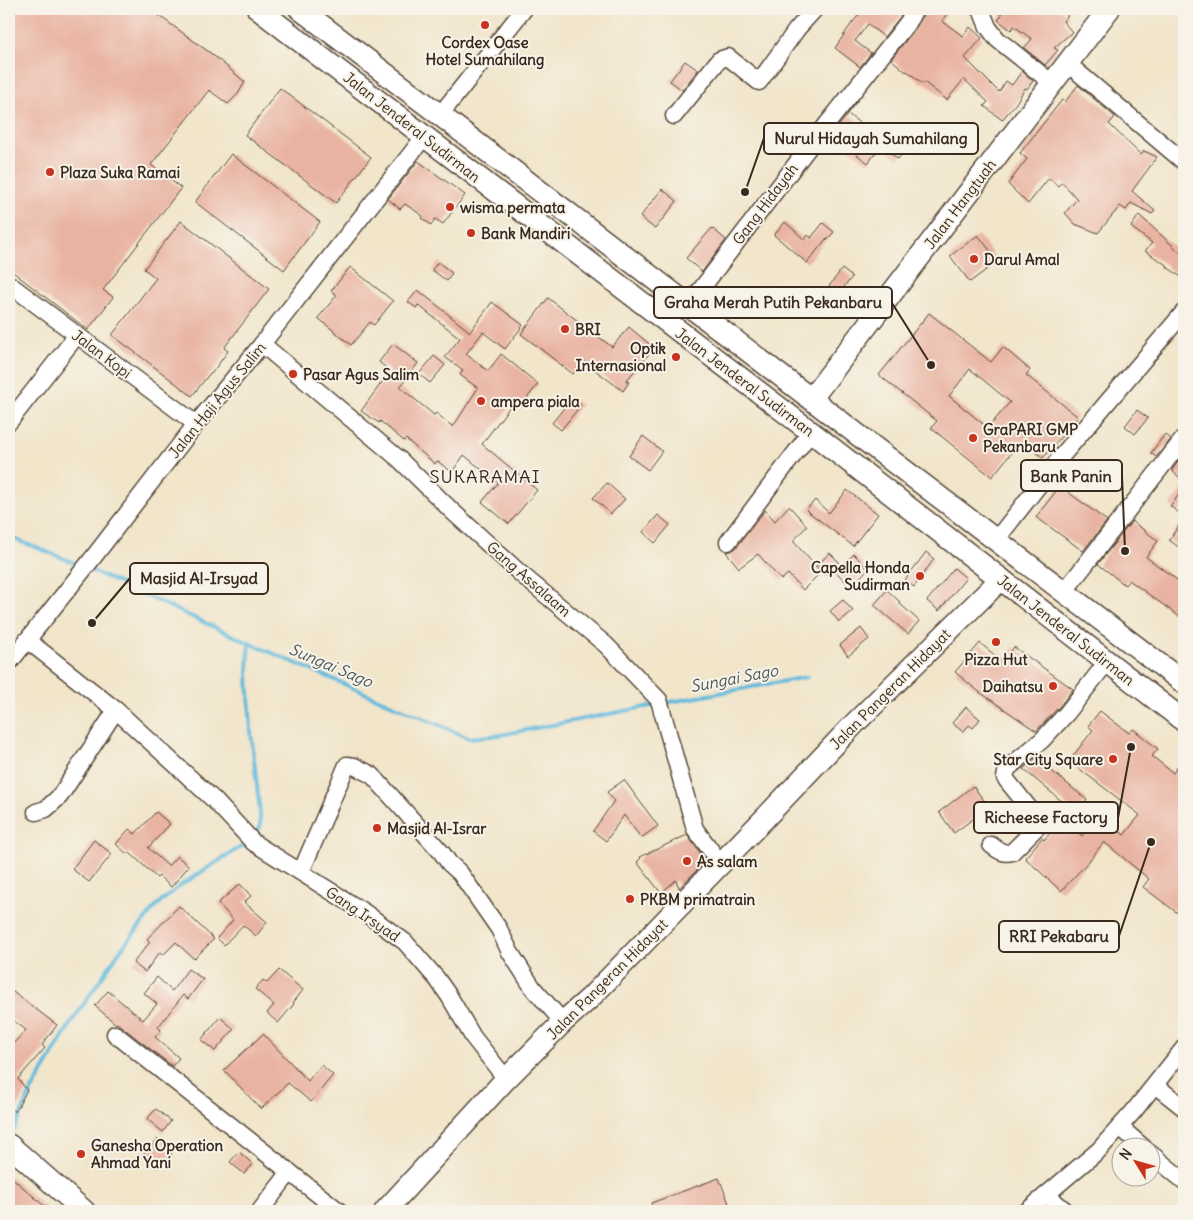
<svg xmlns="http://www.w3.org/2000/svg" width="1193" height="1220" font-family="Delius,sans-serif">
<rect width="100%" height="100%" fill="#f7f3e8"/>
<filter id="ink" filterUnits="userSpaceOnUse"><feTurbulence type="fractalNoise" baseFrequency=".02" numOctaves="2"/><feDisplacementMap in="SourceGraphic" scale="10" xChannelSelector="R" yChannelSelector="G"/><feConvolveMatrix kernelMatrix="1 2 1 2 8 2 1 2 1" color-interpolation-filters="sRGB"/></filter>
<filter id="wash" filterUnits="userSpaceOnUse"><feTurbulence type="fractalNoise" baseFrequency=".0096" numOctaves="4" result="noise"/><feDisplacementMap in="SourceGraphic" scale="20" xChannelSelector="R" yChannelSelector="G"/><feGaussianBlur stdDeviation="1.12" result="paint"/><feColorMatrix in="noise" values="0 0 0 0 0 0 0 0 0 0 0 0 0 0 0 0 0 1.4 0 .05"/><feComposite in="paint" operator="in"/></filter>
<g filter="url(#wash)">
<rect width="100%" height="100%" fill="#f1e5ca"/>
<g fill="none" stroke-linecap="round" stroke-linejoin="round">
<g stroke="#5fbadd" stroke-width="4">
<path d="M9 537 68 560 81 566"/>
<path d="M90 570 249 643 469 738 500 735 656 705"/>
<path d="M249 643 248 676 251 732 260 813V827L254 836"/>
<path d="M665 703 807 677"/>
<path d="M14 1130 31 1092 71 1023 119 952 157 905 181 885 247 843"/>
</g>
</g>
<g id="blocks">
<g fill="#e9b3a2" fill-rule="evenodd">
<path d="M9 9H150L213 55 245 82 238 94 228 104 209 90 151 165 181 188 103 290 113 297 88 330 9 269Z"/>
<path d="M864 9H904L900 17 884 37 868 24 855 41 871 53 860 67 835 48 852 23Z"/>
<path d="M925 9H950L942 21 963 36 970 27 982 38 965 58 999 92 1006 81 1012 85 1022 71 1033 81 1027 89 1025 88 1016 103 1002 120 984 106 988 102 964 79 947 100 924 82 923 84 907 71 906 72 891 59 916 28 924 14Z"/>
<path d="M992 9H1060L1068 16 1063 21 1072 32 1054 48 1058 50 1045 65 1024 48 1032 39 1014 26 1011 30 998 20 1002 15Z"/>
<path d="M685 61 698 70 682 90 670 81Z"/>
<path d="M1078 85 1115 117 1109 124 1141 155 1144 151 1157 157 1132 191 1155 211 1152 214 1131 203 1126 210 1120 206 1098 233 1075 224 1065 213 1077 199 1062 182 1058 186 1049 178 1028 204 1008 184 1027 159 1020 153 1062 100 1065 102Z"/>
<path d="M280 88 371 157 336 203 245 135Z"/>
<path d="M848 114 884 142 868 163 831 135Z"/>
<path d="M906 131 915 138 898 159 889 152Z"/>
<path d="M231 154 320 222 284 270 195 202Z"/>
<path d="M418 161 465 195 443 224 435 219 431 225 422 218 423 216 405 204 400 209 388 199Z"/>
<path d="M662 189 677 201 655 229 640 217Z"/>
<path d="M1139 215 1184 256V279L1167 267 1168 266 1145 251 1152 243 1131 227Z"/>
<path d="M181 221 269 289 224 348 228 351 212 373 211 372 192 396 148 362 112 335 156 278 144 269Z"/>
<path d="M785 222 805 240 808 235 811 238 823 223 834 232 827 240 826 239 807 263 774 235Z"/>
<path d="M712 228 726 240 702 272 686 258Z"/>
<path d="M978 235 998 261 970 282 950 256Z"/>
<path d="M438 262 452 273 447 281 432 270Z"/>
<path d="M350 267 393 301 374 325 370 322 351 345 318 318 337 295 331 291Z"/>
<path d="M842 269 852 277 836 297 827 289Z"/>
<path d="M418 290 470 332 492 302 523 325 505 349 483 332 466 354 488 371 501 354 538 384 521 406 514 401 482 444 537 490 509 524 482 502 498 483 464 455 452 472 437 461 435 464 406 439 404 441 380 421 379 423 361 411 390 371 379 362 393 344 418 363 400 387 434 415 436 413 453 427 478 388 460 375 463 371 445 357 460 338 418 305 416 308 408 302Z"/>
<path d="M548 298 612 347 629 327 654 348 626 381 629 382 623 391 583 361 573 374 521 334Z"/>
<path d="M929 313 991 362 1003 347 1030 370 1026 375 1078 417 1043 458 1026 444 1020 450 1016 447 992 477 931 428 937 421 879 375ZM970 369 1010 402 988 428 949 396Z"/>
<path d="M434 356 445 365 430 383 419 374Z"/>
<path d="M572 398 581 405 561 430 552 423Z"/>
<path d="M1137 410 1148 418 1135 434 1125 426Z"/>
<path d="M1165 434 1171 439 1156 457 1151 453Z"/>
<path d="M643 436 662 451 648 470 629 456Z"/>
<path d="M1184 454V481L1173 472 1174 471 1172 470Z"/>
<path d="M607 483 625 499 611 514 593 498Z"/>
<path d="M1060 486 1107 521 1083 551 1036 517Z"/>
<path d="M1184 488V505L1179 513 1170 506Z"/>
<path d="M847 490 878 514 853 546 806 510 815 500 829 513Z"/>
<path d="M789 506 807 526 793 541 821 572 803 590 788 574 781 580 758 554 739 568 726 552 731 551 736 548 765 510 775 521Z"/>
<path d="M658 515 670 525 655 543 643 532Z"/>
<path d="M1184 518V551L1169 540Z"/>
<path d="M1132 521 1158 541 1146 557 1184 585V620L1129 580 1125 585 1098 564Z"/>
<path d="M926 552 934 559 914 587 905 580Z"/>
<path d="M830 553 839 562 826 574 817 565Z"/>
<path d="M854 554 868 569 851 587 836 572Z"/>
<path d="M954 568 966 578 939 611 927 601Z"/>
<path d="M887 590 900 602 899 603 919 621 908 634 874 605Z"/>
<path d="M843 600 853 611 839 622 830 611Z"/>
<path d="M861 628 869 639 848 656 840 645Z"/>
<path d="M980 643 1003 662 1014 647 1073 689 1059 707 1036 731 978 691 955 672Z"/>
<path d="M966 707 980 719 973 728 969 725 963 732 952 723Z"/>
<path d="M1100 711 1129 733 1133 729 1158 749 1152 756 1173 773 1184 758V918L1143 887 1149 879 1104 842 1089 861 1061 891 1025 858 1042 838 1044 840 1062 819 1082 836 1100 814 1124 835 1140 815 1069 761 1093 730 1088 726Z"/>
<path d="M1036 758 1087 800 1076 813 1023 769Z"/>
<path d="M624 780 658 826 641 838 624 815 606 841 593 831 614 801 607 792Z"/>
<path d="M973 786 989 807 954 833 939 812Z"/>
<path d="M156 812 170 824 148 848 168 866 177 856 189 866 171 887 159 876 157 878 129 852 127 854 116 844 129 829 135 834Z"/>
<path d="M687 835 706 861 679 888 676 880 661 893 637 862 641 858 640 857Z"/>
<path d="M94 840 112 854 89 882 72 869Z"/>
<path d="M240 884 251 896 244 902 267 922 256 936 243 925 224 945 217 938 233 920 218 903Z"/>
<path d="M179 906 214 939 194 959 176 942 163 955 160 952 145 972 133 963 150 942 147 939Z"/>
<path d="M188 969 203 979 188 999 183 995 158 1027 161 1030 155 1037 179 1058 172 1066 117 1023 116 1024 95 1006 108 991 143 1020 157 1004 144 993 157 977 172 991Z"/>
<path d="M279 970 303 990 293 1003 294 1004 278 1023 267 1013 274 1005 255 989 263 980 267 983Z"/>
<path d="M9 989 57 1025 42 1045 45 1048 18 1079 27 1090 15 1112 9 1107V1048L26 1030 9 1017Z"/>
<path d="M220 1017 234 1029 215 1051 201 1040Z"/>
<path d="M263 1034 308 1081 321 1065 333 1075 311 1102 288 1083 261 1109 224 1070Z"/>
<path d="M156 1109 171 1121 163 1132 147 1119Z"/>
<path d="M158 1139 172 1154 158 1168 144 1153Z"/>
<path d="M239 1152 253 1164 244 1174 230 1162Z"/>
<path d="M9 1175 50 1211H9Z"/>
<path d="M719 1178 732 1211H653L651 1203Z"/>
</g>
</g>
</g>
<g filter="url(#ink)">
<use href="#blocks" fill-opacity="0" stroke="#564638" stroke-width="1"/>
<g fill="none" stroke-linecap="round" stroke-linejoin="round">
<g stroke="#564638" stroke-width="19">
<g id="minor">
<path d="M979 9 982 12 988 27 997 39 1052 83"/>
<path d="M1067 63 1184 162"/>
<path d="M440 115 524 9"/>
<path d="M674 116 719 60 728 57 759 82 797 29 815 9"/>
<path d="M9 284 196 424"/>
<path d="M689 305 812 143 898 35 908 22 915 9"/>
<path d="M262 344 399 459 452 511 522 575 606 645 659 700 695 829 721 864"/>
<path d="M9 422 77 335"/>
<path d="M996 540 1060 458 1184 312"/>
<path d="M728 542 811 432"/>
<path d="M1064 592 1184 438"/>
<path d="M27 640 116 710 214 800 254 843 364 912 405 942 437 979 449 996 473 1037 506 1079"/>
<path d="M9 663 92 559 196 424 262 344 424 137"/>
<path d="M36 812 46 809 60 796 116 710"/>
<path d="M991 845C997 849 1003 855 1012 852L1041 823 1005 778 1006 773 1007 769 1042 740 1067 713 1107 662"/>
<path d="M301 872 347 765 354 766 372 775 442 853 449 863 460 873 499 929 510 952 533 988 563 1022"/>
<path d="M115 1034 339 1211"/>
<path d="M1155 1085 1184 1108"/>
<path d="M1120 1127 1144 1148"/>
<path d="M1150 1153 1184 1181"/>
<path d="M1047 1195 1066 1211"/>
<path d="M260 1211 290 1172"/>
<path d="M1027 1211 1099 1150 1133 1112 1184 1048"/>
</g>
</g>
<g stroke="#564638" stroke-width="24">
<g id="major">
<path d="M258 9 811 432 1184 721"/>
<path d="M300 9 440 115 896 464 1184 683"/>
<path d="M811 399 1109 9"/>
<path d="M9 1145 84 1211"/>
<path d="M385 1211 506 1079 563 1022 590 998 766 817 854 724 1001 579"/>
</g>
</g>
<use href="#minor" stroke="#fff" stroke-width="16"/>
<use href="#major" stroke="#fff" stroke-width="21"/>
</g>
</g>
<g fill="#c8321e" stroke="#f7f3e8" stroke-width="2">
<circle cx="485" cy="25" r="5"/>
<circle cx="50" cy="172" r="5"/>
<circle cx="450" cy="207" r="5"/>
<circle cx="471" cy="233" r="5"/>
<circle cx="974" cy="259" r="5"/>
<circle cx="565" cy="329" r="5"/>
<circle cx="676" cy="357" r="5"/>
<circle cx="293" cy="374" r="5"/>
<circle cx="481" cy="401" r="5"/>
<circle cx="973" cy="438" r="5"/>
<circle cx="920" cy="576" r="5"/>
<circle cx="996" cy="642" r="5"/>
<circle cx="1053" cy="686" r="5"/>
<circle cx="1113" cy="759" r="5"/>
<circle cx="377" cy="828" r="5"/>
<circle cx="687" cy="861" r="5"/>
<circle cx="630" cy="899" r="5"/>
<circle cx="81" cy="1154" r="5"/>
</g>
<g text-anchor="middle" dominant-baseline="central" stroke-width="4" stroke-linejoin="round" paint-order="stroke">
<g font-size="15" font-weight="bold" fill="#3b2a1e" stroke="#f7f3e8" text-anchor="start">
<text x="485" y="42" text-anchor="middle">Cordex Oase<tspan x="485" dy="17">Hotel Sumahilang</tspan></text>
<text x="60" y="172">Plaza Suka Ramai</text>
<text x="460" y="207">wisma permata</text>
<text x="481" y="233">Bank Mandiri</text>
<text x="984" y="259">Darul Amal</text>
<text x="575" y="329">BRI</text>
<text x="666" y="348" text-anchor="end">Optik<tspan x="666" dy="17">Internasional</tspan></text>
<text x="303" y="374">Pasar Agus Salim</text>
<text x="491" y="401">ampera piala</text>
<text x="983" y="429">GraPARI GMP<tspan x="983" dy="17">Pekanbaru</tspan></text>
<text x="910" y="567" text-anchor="end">Capella Honda<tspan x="910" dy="17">Sudirman</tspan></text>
<text x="996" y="659" text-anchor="middle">Pizza Hut</text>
<text x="1043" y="686" text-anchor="end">Daihatsu</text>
<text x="1103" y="759" text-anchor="end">Star City Square</text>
<text x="387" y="828">Masjid Al-Israr</text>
<text x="697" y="861">As salam</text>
<text x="640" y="899">PKBM primatrain</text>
<text x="91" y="1145">Ganesha Operation<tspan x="91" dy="17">Ahmad Yani</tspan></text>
</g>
<g font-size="15" fill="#3b2a1e" stroke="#f7f3e8">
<text transform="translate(412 127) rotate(38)">Jalan Jenderal Sudirman</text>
<text transform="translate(765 204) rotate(-53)">Gang Hidayah</text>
<text transform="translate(960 204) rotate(-53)">Jalan Hangtuah</text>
<text transform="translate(102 354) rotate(37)">Jalan Kopi</text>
<text transform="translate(745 382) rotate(37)">Jalan Jenderal Sudirman</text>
<text transform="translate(217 400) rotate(-51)">Jalan Haji Agus Salim</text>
<text transform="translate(529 579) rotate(41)">Gang Assalaam</text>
<text transform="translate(1066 630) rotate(38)">Jalan Jenderal Sudirman</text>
<text transform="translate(890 689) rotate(-45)">Jalan Pangeran Hidayat</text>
<text transform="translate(363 914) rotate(34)">Gang Irsyad</text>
<text transform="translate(607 979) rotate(-45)">Jalan Pangeran Hidayat</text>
</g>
<g font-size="16" font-style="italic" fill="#465557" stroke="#f7f3e8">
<text transform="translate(331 665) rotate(23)">Sungai Sago</text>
<text transform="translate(734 678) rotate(-11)">Sungai Sago</text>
</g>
<g font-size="18" letter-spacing="1" fill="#3b2a1e" stroke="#f7f3e8">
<text x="485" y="476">SUKARAMAI</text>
</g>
</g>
<path fill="none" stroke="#3b2a1e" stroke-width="2" d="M745 192L764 138M931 365L892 303M1125 551L1122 476M92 623L130 578M1131 747L1118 818M1151 842L1119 936"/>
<g fill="#3b2a1e" stroke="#f7f3e8" stroke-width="2">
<circle cx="745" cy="192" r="5"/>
<circle cx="931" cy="365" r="5"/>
<circle cx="1125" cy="551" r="5"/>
<circle cx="92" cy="623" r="5"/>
<circle cx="1131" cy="747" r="5"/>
<circle cx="1151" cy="842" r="5"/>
</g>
<g fill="#f7f3e8" stroke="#3b2a1e" stroke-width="2">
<rect x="764" y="123" width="214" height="31" rx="5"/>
<rect x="654" y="287" width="238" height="31" rx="5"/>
<rect x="1021" y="460" width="101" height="31" rx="5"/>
<rect x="130" y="563" width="138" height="31" rx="5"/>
<rect x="974" y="802" width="144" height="31" rx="5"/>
<rect x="999" y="921" width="120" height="31" rx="5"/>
</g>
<g font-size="16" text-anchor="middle" font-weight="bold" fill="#3b2a1e">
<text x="871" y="144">Nurul Hidayah Sumahilang</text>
<text x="773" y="308">Graha Merah Putih Pekanbaru</text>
<text x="1071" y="482">Bank Panin</text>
<text x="199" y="584">Masjid Al-Irsyad</text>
<text x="1046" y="823">Richeese Factory</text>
<text x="1059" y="942">RRI Pekabaru</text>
</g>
<rect width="1193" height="1220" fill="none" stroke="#f7f3e8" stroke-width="30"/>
<g transform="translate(1136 1162) rotate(307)"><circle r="24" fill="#f7f3e8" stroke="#aca397"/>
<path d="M0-4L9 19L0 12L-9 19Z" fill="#c8321e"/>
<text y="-8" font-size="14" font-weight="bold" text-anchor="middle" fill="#3b2a1e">N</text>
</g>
</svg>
